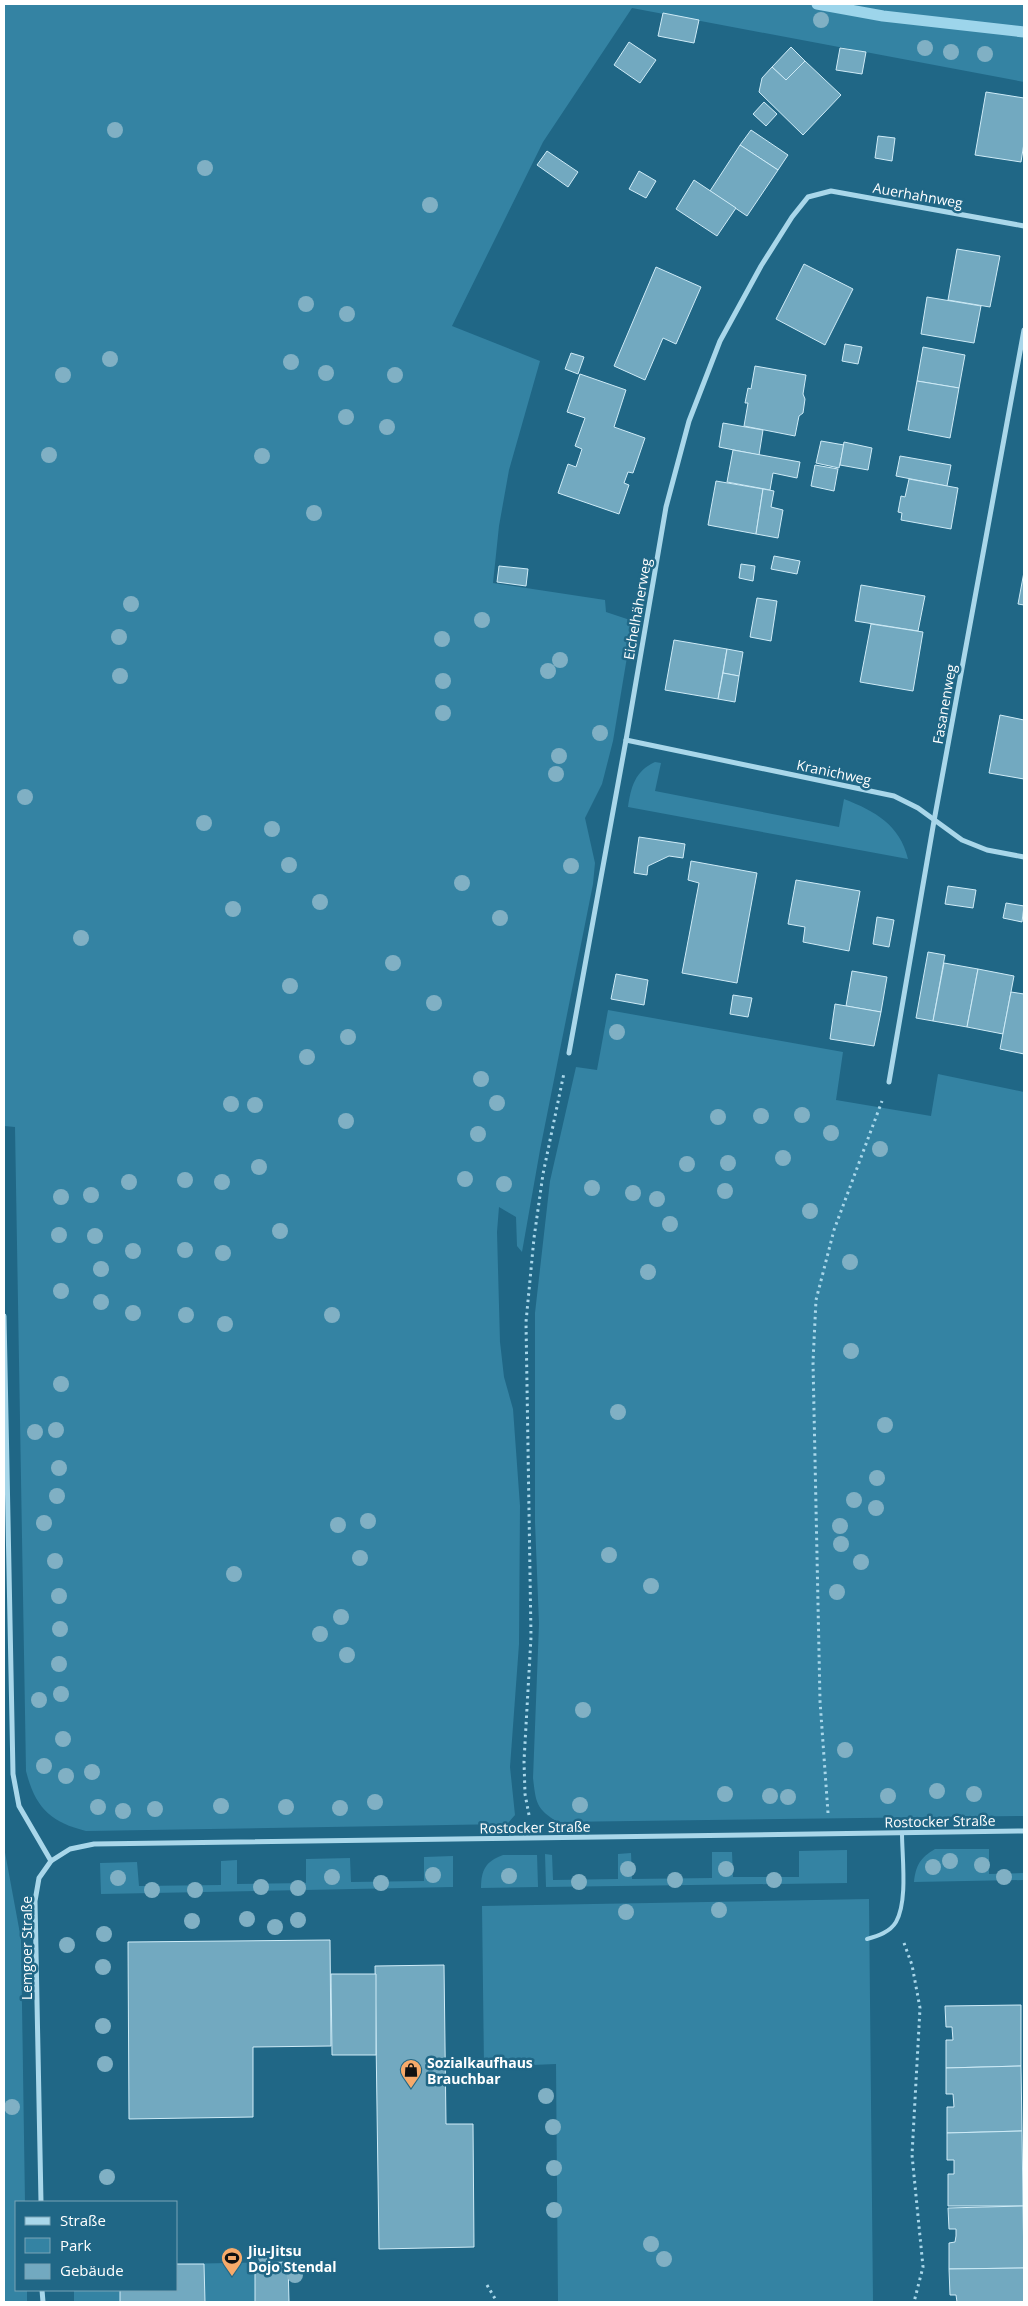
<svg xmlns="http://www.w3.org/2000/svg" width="1028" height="2306" font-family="'Open Sans',sans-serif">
<rect width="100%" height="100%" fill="#206786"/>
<g fill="#3483a3">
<path d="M4 4H1024V82L632 8 543 142 452 326 540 361 509 470 499 526 493 583 605 600 606 612 633 621 613 741 602 784 585 818 595 863 593 884 540 1150 522 1252 517 1246 516 1217 499 1207 497 1232 500 1342 504 1377 513 1409 520 1506 519 1644 510 1767 515 1815 507 1824 86 1831C50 1822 35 1807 26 1771L15 1127 4 1126Z"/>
<path d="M655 762 661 763 655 791 839 827 844 799C875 811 900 825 908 859L628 807C631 787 635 771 655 762Z"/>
<path d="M608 1010 843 1052 836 1100 931 1116 938 1074 1024 1092V1816L558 1822C536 1809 536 1803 533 1778L539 1624 535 1522V1313L550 1181 576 1067 597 1070Z"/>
<path d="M4 1847 21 1939 25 2202H16V2290H27V2302H4Z"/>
<path d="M935 1849H989V1874L1024 1873V1880L914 1882C916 1865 920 1858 935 1849Z"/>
<path d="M847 1850V1883L546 1887 545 1854 552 1855 553 1880 618 1879V1854L631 1853 632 1879 712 1878V1852H732L733 1877H799V1851Z"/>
<path d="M503 1855H537L538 1887 481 1888C481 1870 486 1861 503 1855Z"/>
<path d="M453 1856V1887L101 1894 100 1863 137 1862 139 1886 221 1885V1861L237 1860V1884L306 1883V1859L350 1858 351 1882 424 1881V1857Z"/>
<path d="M869 1899 873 2302H558L556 2064 484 2067 482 1906Z"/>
<path d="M288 2262 289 2302H74V2290H176V2264Z"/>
</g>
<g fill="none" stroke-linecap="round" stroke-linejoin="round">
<path stroke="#9dd5eb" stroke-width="11" d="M817 4 883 16 1024 32"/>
</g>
<g fill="#72a9c0" stroke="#ceebf7">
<path d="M663 13 699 20 694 43 658 36Z"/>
<path d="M629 42 656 60 640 83 614 65Z"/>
<path d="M791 47 805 61 786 80 772 67Z"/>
<path d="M840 48 866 52 862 74 836 70Z"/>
<path d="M805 61 841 95 803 135 759 92 762 78 772 67 786 80Z"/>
<path d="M986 92 1024 98V143L1021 162 975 155Z"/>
<path d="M764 102 777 114 766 126 753 114Z"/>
<path d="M751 130 788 155 778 170 740 145Z"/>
<path d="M878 136 895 138 892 161 875 158Z"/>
<path d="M740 145 778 170 747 216 710 191Z"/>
<path d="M547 151 578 172 568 187 537 165Z"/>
<path d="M639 171 656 181 646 198 629 189Z"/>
<path d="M694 180 736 208 717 236 676 209Z"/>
<path d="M957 249 1000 256 990 307 948 300Z"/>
<path d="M804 264 853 289 825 345 776 319Z"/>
<path d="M656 267 701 287 676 344 663 338 645 380 614 366Z"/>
<path d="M927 297 981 306 974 343 921 334Z"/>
<path d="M845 344 862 347 858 364 842 361Z"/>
<path d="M923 347 965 355 959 388 917 381Z"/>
<path d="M571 353 584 357 578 374 565 369Z"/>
<path d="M755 366 806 375 803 394 805 399 803 413 799 416 795 436 744 426 748 403H745L748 388 751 389Z"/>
<path d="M580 374 626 390 614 427 645 438 633 473 628 472 624 483 629 485 619 514 558 493 568 464 576 467 582 449 575 446 585 418 567 412Z"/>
<path d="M917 381 959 388 950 438 908 430Z"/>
<path d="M723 423 763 430 759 455 719 447Z"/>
<path d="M821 441 844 445 839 468 816 463Z"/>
<path d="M844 442 872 448 868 470 840 465Z"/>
<path d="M733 450 800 462 797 478 773 473 770 490 727 482Z"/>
<path d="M900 456 951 465 947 486 896 476Z"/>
<path d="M815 465 838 469 834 491 811 486Z"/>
<path d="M909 479 958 488 951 529 901 520 902 513 898 512 901 496 905 497Z"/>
<path d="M716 481 763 489 756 534 708 525Z"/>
<path d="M763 489 774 491 771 507 783 510 778 538 756 534Z"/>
<path d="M774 556 800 561 797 574 771 569Z"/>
<path d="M741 564 755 566 753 581 739 578Z"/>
<path d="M499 566 528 569 526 586 497 582Z"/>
<path d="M1024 572V605L1018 604Z"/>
<path d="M861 585 925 596 918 631 855 621Z"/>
<path d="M757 598 777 601 771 641 750 637Z"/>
<path d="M871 624 923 632 913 691 860 682Z"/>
<path d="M674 640 727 649 718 699 665 690Z"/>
<path d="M727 649 743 652 739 676 723 673Z"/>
<path d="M723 673 739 676 735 702 718 699Z"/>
<path d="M1000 715 1024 720V779L989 773Z"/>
<path d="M639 837 685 844 683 858 669 856 648 866 647 875 634 873Z"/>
<path d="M691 861 757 873 737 983 682 973 699 883 688 880Z"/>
<path d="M796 880 860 891 849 951 803 942 805 927 788 924Z"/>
<path d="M948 886 976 890 973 908 945 904Z"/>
<path d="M1006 903 1024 906 1022 922 1003 918Z"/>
<path d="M877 917 894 920 889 947 873 944Z"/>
<path d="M928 952 945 955 933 1021 916 1018Z"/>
<path d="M944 963 978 969 967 1027 933 1021Z"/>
<path d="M978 969 1014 976 1003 1034 967 1027Z"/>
<path d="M852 971 887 977 881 1012 846 1006Z"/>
<path d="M616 974 648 980 644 1005 611 999Z"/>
<path d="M1011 992 1024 994V1054L1000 1049Z"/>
<path d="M733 995 752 998 748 1017 730 1014Z"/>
<path d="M835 1004 881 1012 874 1046 830 1039Z"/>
<path d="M330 1940 331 2046 253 2047V2117L129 2119 128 1942Z"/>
<path d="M444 1965 446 2124H473L474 2247 379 2249 375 1966Z"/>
<path d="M331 1974H376V2055H332Z"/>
<path d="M1021 2005V2066L946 2068V2040H953L952 2027H946L945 2006Z"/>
<path d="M1021 2066 1022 2131 947 2133V2107H954L953 2094H946V2068Z"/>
<path d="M1022 2131 1023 2206H948V2174H954V2160H947V2133Z"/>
<path d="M1023 2206 1024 2268 949 2269V2243L955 2242 956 2236V2229H949L948 2208Z"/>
<path d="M288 2262 289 2302H255V2263Z"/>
<path d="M176 2264H204L205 2302H120V2290H176Z"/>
<path d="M1024 2268V2302H957L956 2295H950L949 2269Z"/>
</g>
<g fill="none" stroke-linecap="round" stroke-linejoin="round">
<g stroke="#a9d7ea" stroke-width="3" stroke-dasharray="2.5 4" stroke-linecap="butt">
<path d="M828 1813 820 1701 813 1362 816 1300 834 1230 882 1101"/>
<path d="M529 1815 525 1794 524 1761 531 1637 526 1322 534 1238 543 1174 564 1073"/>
<path d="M904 1943 912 1965 920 2008 912 2155 923 2267 914 2302"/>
<path d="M487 2285 497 2302"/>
</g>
<path stroke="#a9d7ea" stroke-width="4" d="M867 1939C878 1936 890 1932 896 1922 908 1901 902 1857 902 1833"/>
<g stroke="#a9d7ea" stroke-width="5">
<path d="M626 740 894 796 918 808 962 840 987 850 1024 857"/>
<path d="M569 1053 626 740 666 507 689 421 720 341 761 266 792 217 808 197 831 191 1024 226"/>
<path d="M889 1082 934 821 1024 330"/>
<path d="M4 1316 13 1774 19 1806 51 1861 39 1878 35 1901 41 2202"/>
<path d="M51 1861 70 1849 94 1844 1024 1831"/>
<path d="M42 2290 43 2302"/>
</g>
</g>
<g fill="#80b0c4">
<circle cx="821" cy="20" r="8"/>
<circle cx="925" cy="48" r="8"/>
<circle cx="951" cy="52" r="8"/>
<circle cx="985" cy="54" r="8"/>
<circle cx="115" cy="130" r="8"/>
<circle cx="205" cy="168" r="8"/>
<circle cx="430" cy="205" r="8"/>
<circle cx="306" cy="304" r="8"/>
<circle cx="347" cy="314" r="8"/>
<circle cx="110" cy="359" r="8"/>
<circle cx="291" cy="362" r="8"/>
<circle cx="326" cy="373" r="8"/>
<circle cx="63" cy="375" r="8"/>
<circle cx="395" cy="375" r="8"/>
<circle cx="346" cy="417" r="8"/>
<circle cx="387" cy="427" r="8"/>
<circle cx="49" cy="455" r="8"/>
<circle cx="262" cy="456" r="8"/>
<circle cx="314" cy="513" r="8"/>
<circle cx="131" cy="604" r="8"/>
<circle cx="482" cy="620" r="8"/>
<circle cx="119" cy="637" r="8"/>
<circle cx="442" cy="639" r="8"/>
<circle cx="560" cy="660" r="8"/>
<circle cx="548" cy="671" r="8"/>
<circle cx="120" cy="676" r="8"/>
<circle cx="443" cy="681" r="8"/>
<circle cx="443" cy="713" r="8"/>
<circle cx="600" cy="733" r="8"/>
<circle cx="559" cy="756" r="8"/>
<circle cx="556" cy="774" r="8"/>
<circle cx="25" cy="797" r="8"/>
<circle cx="204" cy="823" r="8"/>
<circle cx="272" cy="829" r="8"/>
<circle cx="289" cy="865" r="8"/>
<circle cx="571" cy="866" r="8"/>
<circle cx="462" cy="883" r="8"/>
<circle cx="320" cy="902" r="8"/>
<circle cx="233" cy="909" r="8"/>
<circle cx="500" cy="918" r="8"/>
<circle cx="81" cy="938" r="8"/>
<circle cx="393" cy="963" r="8"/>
<circle cx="290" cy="986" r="8"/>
<circle cx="434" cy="1003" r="8"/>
<circle cx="617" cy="1032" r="8"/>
<circle cx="348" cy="1037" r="8"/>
<circle cx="307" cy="1057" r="8"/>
<circle cx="481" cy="1079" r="8"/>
<circle cx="497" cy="1103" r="8"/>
<circle cx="231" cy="1104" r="8"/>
<circle cx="255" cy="1105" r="8"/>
<circle cx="802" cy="1115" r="8"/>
<circle cx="761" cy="1116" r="8"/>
<circle cx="718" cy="1117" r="8"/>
<circle cx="346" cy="1121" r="8"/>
<circle cx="831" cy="1133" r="8"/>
<circle cx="478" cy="1134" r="8"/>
<circle cx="880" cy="1149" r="8"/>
<circle cx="783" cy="1158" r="8"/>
<circle cx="728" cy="1163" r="8"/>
<circle cx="687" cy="1164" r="8"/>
<circle cx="259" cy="1167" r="8"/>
<circle cx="465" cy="1179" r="8"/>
<circle cx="185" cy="1180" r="8"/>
<circle cx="129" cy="1182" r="8"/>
<circle cx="222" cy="1182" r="8"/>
<circle cx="504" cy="1184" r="8"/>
<circle cx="592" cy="1188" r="8"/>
<circle cx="725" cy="1191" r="8"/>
<circle cx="633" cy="1193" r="8"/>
<circle cx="91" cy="1195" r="8"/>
<circle cx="61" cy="1197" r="8"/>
<circle cx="657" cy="1199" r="8"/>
<circle cx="810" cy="1211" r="8"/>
<circle cx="670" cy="1224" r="8"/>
<circle cx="280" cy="1231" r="8"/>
<circle cx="59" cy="1235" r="8"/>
<circle cx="95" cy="1236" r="8"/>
<circle cx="185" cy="1250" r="8"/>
<circle cx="133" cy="1251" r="8"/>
<circle cx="223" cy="1253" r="8"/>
<circle cx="850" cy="1262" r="8"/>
<circle cx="101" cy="1269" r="8"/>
<circle cx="648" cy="1272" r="8"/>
<circle cx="61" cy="1291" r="8"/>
<circle cx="101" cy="1302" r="8"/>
<circle cx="133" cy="1313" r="8"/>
<circle cx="186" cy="1315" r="8"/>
<circle cx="332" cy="1315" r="8"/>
<circle cx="225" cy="1324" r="8"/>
<circle cx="851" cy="1351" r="8"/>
<circle cx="61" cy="1384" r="8"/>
<circle cx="618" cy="1412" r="8"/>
<circle cx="885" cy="1425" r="8"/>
<circle cx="56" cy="1430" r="8"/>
<circle cx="35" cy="1432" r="8"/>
<circle cx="59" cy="1468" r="8"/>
<circle cx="877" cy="1478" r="8"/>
<circle cx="57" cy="1496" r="8"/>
<circle cx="854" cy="1500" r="8"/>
<circle cx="876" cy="1508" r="8"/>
<circle cx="368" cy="1521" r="8"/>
<circle cx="44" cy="1523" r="8"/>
<circle cx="338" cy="1525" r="8"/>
<circle cx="840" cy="1526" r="8"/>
<circle cx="841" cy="1544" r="8"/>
<circle cx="609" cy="1555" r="8"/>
<circle cx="360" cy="1558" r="8"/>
<circle cx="55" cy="1561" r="8"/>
<circle cx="861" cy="1562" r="8"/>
<circle cx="234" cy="1574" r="8"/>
<circle cx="651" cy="1586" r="8"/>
<circle cx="837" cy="1592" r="8"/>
<circle cx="59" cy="1596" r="8"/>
<circle cx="341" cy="1617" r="8"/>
<circle cx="60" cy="1629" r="8"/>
<circle cx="320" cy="1634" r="8"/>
<circle cx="347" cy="1655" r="8"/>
<circle cx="59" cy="1664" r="8"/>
<circle cx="61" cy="1694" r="8"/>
<circle cx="39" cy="1700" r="8"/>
<circle cx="583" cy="1710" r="8"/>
<circle cx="63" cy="1739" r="8"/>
<circle cx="845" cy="1750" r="8"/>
<circle cx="44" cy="1766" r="8"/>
<circle cx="92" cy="1772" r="8"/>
<circle cx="66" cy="1776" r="8"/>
<circle cx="937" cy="1791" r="8"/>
<circle cx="725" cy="1794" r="8"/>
<circle cx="974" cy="1794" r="8"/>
<circle cx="770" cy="1796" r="8"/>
<circle cx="888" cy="1796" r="8"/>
<circle cx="788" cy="1797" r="8"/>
<circle cx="375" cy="1802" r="8"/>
<circle cx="580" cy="1805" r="8"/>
<circle cx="221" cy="1806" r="8"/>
<circle cx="98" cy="1807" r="8"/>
<circle cx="286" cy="1807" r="8"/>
<circle cx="340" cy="1808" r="8"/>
<circle cx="155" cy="1809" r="8"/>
<circle cx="123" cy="1811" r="8"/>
<circle cx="950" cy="1861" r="8"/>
<circle cx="982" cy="1865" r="8"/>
<circle cx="933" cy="1867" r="8"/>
<circle cx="628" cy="1869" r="8"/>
<circle cx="726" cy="1869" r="8"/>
<circle cx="433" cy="1875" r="8"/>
<circle cx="509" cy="1876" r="8"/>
<circle cx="332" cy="1877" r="8"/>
<circle cx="1004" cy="1877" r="8"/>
<circle cx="118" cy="1878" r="8"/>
<circle cx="675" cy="1880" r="8"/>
<circle cx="774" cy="1880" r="8"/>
<circle cx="579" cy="1882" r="8"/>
<circle cx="381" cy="1883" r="8"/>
<circle cx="261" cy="1887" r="8"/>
<circle cx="298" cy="1888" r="8"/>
<circle cx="152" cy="1890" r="8"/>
<circle cx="195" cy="1890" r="8"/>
<circle cx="719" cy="1910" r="8"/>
<circle cx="626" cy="1912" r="8"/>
<circle cx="247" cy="1919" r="8"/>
<circle cx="298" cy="1920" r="8"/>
<circle cx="192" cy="1921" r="8"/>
<circle cx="275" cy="1927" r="8"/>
<circle cx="104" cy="1934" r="8"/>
<circle cx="67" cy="1945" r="8"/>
<circle cx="103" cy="1967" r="8"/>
<circle cx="103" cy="2026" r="8"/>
<circle cx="105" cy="2064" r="8"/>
<circle cx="546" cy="2096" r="8"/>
<circle cx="12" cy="2107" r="8"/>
<circle cx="553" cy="2127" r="8"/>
<circle cx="554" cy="2168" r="8"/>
<circle cx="107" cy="2177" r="8"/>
<circle cx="554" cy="2210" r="8"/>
<circle cx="651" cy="2244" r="8"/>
<circle cx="266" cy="2257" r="8"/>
<circle cx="230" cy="2258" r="8"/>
<circle cx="664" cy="2259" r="8"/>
<circle cx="295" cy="2275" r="8"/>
</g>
<defs>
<g id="shop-pin" transform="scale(1.125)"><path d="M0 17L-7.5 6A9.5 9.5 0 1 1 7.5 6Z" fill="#f7aa6a" stroke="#206786"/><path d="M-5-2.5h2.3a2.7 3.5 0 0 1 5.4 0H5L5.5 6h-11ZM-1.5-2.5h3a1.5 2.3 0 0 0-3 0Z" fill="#111"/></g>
<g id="stadium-pin" transform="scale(1.125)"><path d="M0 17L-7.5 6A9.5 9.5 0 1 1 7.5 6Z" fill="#f7aa6a" stroke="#206786"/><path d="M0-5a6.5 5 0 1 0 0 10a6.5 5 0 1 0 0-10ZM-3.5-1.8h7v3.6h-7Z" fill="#111"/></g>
</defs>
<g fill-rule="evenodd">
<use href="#shop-pin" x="411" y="2070"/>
<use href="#stadium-pin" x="232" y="2258"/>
</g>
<g text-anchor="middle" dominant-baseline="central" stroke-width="5" stroke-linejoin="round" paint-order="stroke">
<g font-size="14" fill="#fff" stroke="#206786">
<text transform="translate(918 195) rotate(10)">Auerhahnweg</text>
<text transform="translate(637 609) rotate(-80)">Eichelhäherweg</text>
<text transform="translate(944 704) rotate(-80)">Fasanenweg</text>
<text transform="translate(834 772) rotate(12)">Kranichweg</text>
<text transform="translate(940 1821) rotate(-1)">Rostocker Straße</text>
<text transform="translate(535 1827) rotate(-1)">Rostocker Straße</text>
<text transform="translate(26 1948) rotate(-90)">Lemgoer Straße</text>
</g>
<g font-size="14" font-weight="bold" fill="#fff" stroke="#206786" text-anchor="start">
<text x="427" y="2062">Sozialkaufhaus<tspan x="427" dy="16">Brauchbar</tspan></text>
<text x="248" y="2250">Jiu-Jitsu<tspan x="248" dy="16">Dojo Stendal</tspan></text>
</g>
</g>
<rect width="1028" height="2306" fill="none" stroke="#ffffff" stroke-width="10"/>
<rect x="15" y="2201" width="162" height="90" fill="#206786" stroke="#79a4b6"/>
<rect x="25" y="2217" width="25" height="8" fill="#a9d7ea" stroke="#79a4b6"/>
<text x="60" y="2226" font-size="15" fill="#ffffff">Straße</text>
<rect x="25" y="2238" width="25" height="15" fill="#3483a3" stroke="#79a4b6"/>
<text x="60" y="2251" font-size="15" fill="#ffffff">Park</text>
<rect x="25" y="2264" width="25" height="15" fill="#72a9c0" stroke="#79a4b6"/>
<text x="60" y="2276" font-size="15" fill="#ffffff">Gebäude</text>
</svg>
